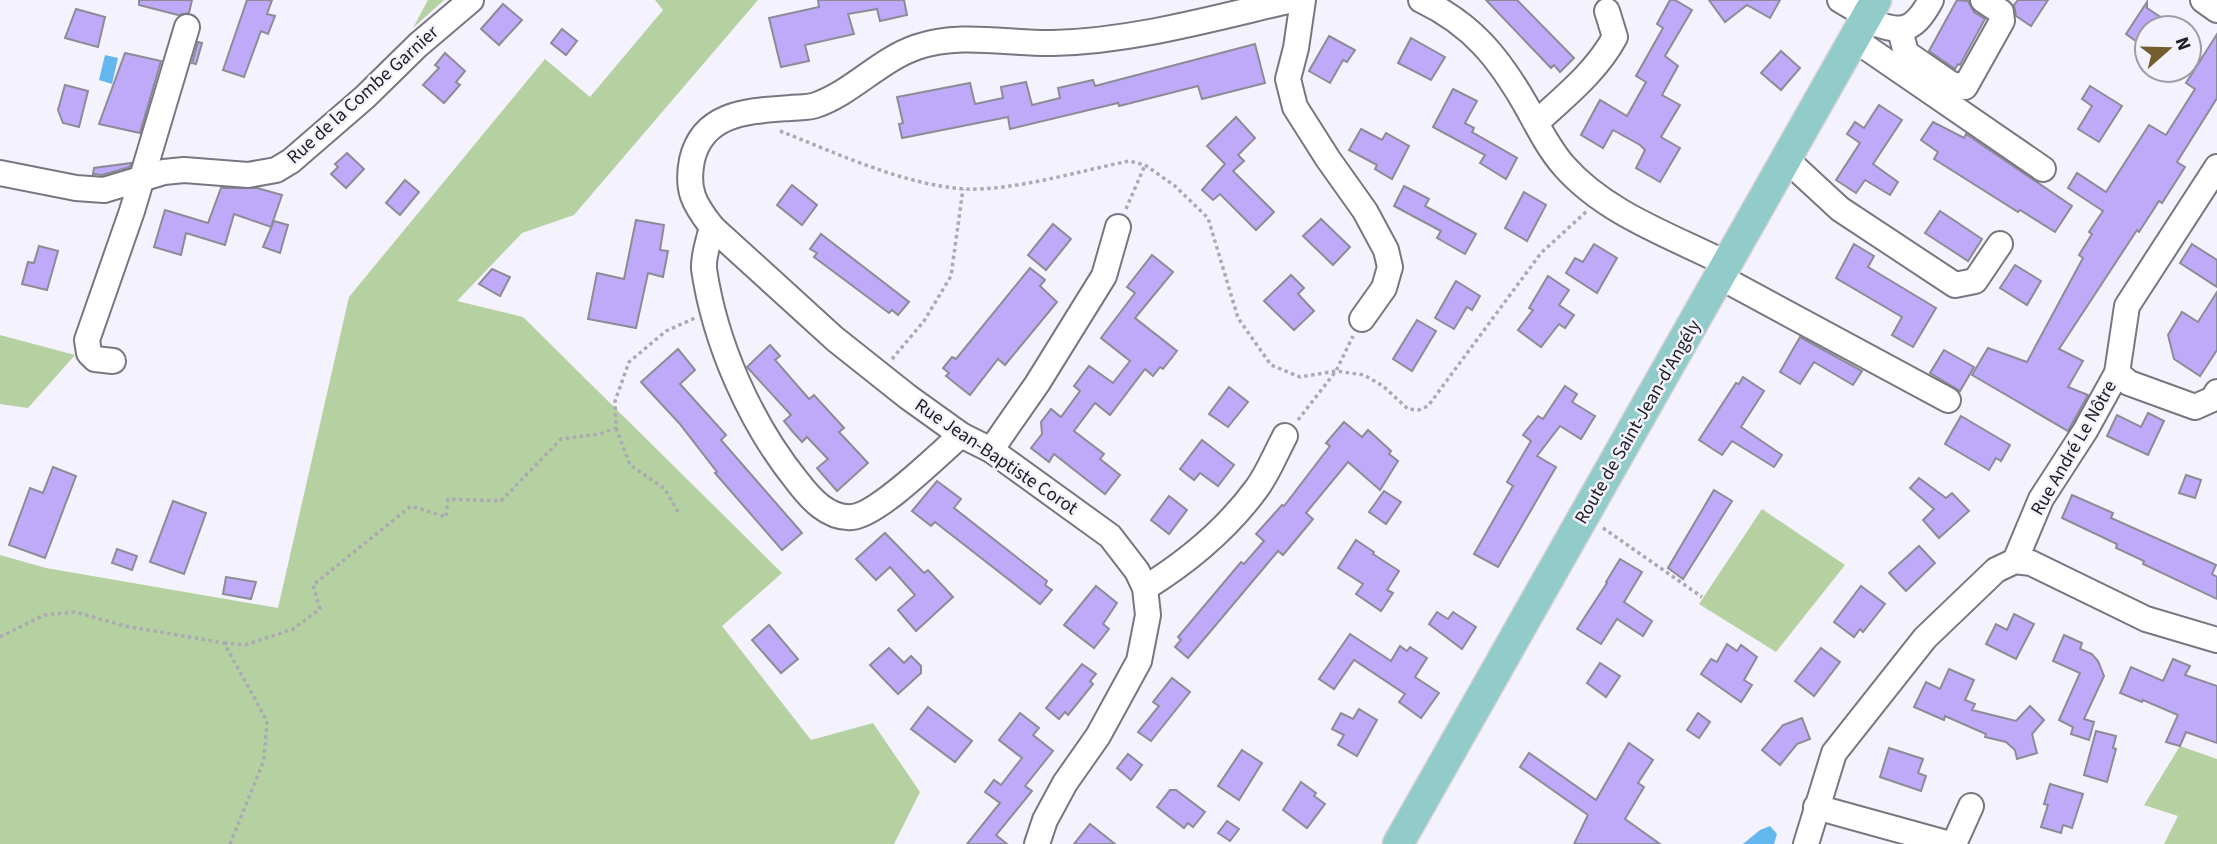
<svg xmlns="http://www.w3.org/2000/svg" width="2217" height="844" font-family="'Source Sans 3',sans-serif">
<rect width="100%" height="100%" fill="#f4f2fd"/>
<g fill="#b6d1a1">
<path d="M428 0H444L413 28Z"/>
<path d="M655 0H758L574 215 522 233 457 301 523 317 782 573 722 626 811 740 873 723 920 792 894 844H0V555L46 568 278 608 349 297 545 59 590 97 663 10Z"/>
<path d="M0 335 75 355 28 408 0 404Z"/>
<path d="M1762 509 1845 565 1776 652 1699 604Z"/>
<path d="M2180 746 2217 759V844H2164L2178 816 2144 805Z"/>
</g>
<g fill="#64b7ee">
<path d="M105 55 118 58 112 84 99 80Z"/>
<path d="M1770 826 1777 834 1774 844H1743L1760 830Z"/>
</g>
<g fill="#bfaaf9" stroke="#8d8b96" stroke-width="2">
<path d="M139 0H192L189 13 178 15 139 5Z"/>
<path d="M247 0H272L267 14 275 16 268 34 261 31 244 77 223 70Z"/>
<path d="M818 0H904L907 15 880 21 877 9 848 14 854 34 805 45 809 61 781 67 769 18 819 7Z"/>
<path d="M1486 0H1517L1574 58 1560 72 1554 65 1551 68Z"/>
<path d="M1670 0H1675L1692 10 1665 56 1678 66 1662 95 1680 105 1661 137 1680 148 1660 182 1636 168 1645 150 1640 145 1613 130 1603 148 1581 135 1600 100 1627 116 1646 82 1636 76 1663 28 1657 24Z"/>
<path d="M1709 0H1780L1770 18 1747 5 1725 22Z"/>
<path d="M1957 0 1968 1 1974 12 1985 19 1960 65 1958 64 1955 69 1929 51Z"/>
<path d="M2018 0H2048L2031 26 2016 16 2014 5Z"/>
<path d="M2147 2V8L2177 28H2147V49L2126 34Z"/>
<path d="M503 4 522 20 499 45 481 29Z"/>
<path d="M76 9 105 17 98 47 65 38Z"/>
<path d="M562 29 577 41 566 55 551 43Z"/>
<path d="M2217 34V98L2177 162 2185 167 2162 203 2159 201 2139 232 2137 230 2059 349 2083 361 2068 387 2088 395 2068 431 1972 375 1988 348 2027 362 2083 258 2079 255 2092 234 2089 232 2103 211 2068 188 2077 173 2106 192 2149 125 2166 135 2195 89 2186 83Z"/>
<path d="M1329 36 1355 50 1347 62 1343 60 1330 83 1309 71Z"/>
<path d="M1411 38 1445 57 1431 80 1398 63Z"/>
<path d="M198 42 202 43 196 64 192 63Z"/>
<path d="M1255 44 1265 83 1202 99 1198 86 1119 106 1118 103 1010 129 1008 117 902 138 899 124 903 123 897 97 970 83 975 104 1003 98 1001 87 1026 82 1032 105 1060 98 1058 88 1093 80 1095 86Z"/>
<path d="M1781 51 1800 68 1781 90 1761 73Z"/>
<path d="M125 53 161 61 140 133 99 124Z"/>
<path d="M445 53 465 71 456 82 460 85 444 103 423 85 439 68 435 65Z"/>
<path d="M65 85 88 91 79 127 63 123 58 110Z"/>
<path d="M2090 86 2122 106 2099 142 2078 129 2092 106 2082 99Z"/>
<path d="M1453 89 1477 101 1465 123 1474 128 1472 132 1517 158 1506 179 1480 163 1485 155 1433 127Z"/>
<path d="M1879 105 1902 120 1873 164 1898 182 1890 195 1865 180 1856 193 1836 180 1860 143 1847 134 1855 122 1864 128Z"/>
<path d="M1236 117 1255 138 1238 155 1244 161 1233 171 1274 212 1256 230 1220 194 1213 200 1202 190 1225 164 1207 146Z"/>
<path d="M1933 122 1964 138 1966 134 2072 206 2055 232 2020 210 2018 212 1934 159 1938 152 1921 140Z"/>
<path d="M1361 129 1382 140 1386 133 1409 146 1392 179 1375 169 1377 165 1349 150Z"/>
<path d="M347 153 364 169 346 188 331 174 338 167 335 164Z"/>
<path d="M131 163 130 167 102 175 93 174 94 168Z"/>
<path d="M405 180 419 192 400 215 386 203Z"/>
<path d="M792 185 817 205 802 225 777 205Z"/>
<path d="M1404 186 1429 199 1425 206 1476 234 1465 254 1437 238 1441 231 1394 206Z"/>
<path d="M221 188H257L282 195 271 227 234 214 225 245 186 233 181 255 154 247 165 210 208 223Z"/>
<path d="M1524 192 1546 205 1527 241 1505 228Z"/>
<path d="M1940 211 1982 239 1968 261 1925 233Z"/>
<path d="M1321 219 1350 247 1333 265 1303 236Z"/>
<path d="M636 220 664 225 660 250 668 251 663 277 648 273 636 328 588 319 597 273 624 279Z"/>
<path d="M274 221 288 225 280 253 263 247Z"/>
<path d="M1053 224 1071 239 1046 270 1028 255Z"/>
<path d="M821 234 909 302 898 315 892 310 889 313 814 257 817 253 810 249Z"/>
<path d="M1594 244 1617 258 1597 293 1566 273 1575 258 1583 262Z"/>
<path d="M1854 244 1874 256 1868 267 1936 308 1913 347 1892 335 1902 317 1836 278Z"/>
<path d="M2192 244 2217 260V287L2180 263Z"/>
<path d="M39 246 58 251 47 290 22 284 28 262 34 263Z"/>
<path d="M1152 255 1173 272 1135 318 1177 351 1163 369 1160 367 1153 376 1145 369 1110 415 1095 403 1074 431 1104 454 1100 459 1120 475 1105 494 1054 454 1049 462 1031 448 1042 434 1041 422 1051 409 1061 417 1080 391 1074 386 1089 366 1113 383 1130 361 1101 338 1135 293 1127 287Z"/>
<path d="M2015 265 2041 281 2027 305 2000 288Z"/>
<path d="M1030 268 1045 280 1040 286 1057 302 1005 365 998 359 970 395 946 376 949 373 943 368 952 357 956 359Z"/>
<path d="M492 269 510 277 500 296 479 284Z"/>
<path d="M1291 275 1304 288 1298 294 1314 311 1294 330 1264 301Z"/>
<path d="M1548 276 1569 290 1559 305 1574 315 1565 328 1559 324 1541 347 1518 330 1533 310 1529 308Z"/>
<path d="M1456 281 1480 296 1472 310 1467 307 1454 329 1435 318Z"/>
<path d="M2217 292V350L2200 376 2174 359 2168 335 2182 312 2198 322Z"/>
<path d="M1417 320 1436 331 1412 371 1393 359Z"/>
<path d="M1800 337 1862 371 1853 385 1814 362 1800 384 1780 372Z"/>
<path d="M770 345 780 356 775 360 809 399 814 395 844 428 839 432 868 463 837 491 817 468 828 459 807 437 802 442 793 432 784 421 791 415 747 367Z"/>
<path d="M678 349 695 370 680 384 726 435 721 440 802 533 782 550 715 473 717 472 679 423 641 382Z"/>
<path d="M1944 350 1974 367 1960 391 1930 373Z"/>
<path d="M1743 377 1764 391 1741 427 1782 455 1774 467 1732 441 1722 455 1699 440 1736 383 1739 384Z"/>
<path d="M1565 386 1577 394 1572 402 1595 416 1581 439 1560 426 1537 456 1556 467 1498 567 1474 554 1513 486 1507 482 1531 441 1523 435 1538 416 1543 419Z"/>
<path d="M1229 387 1248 402 1228 427 1209 414Z"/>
<path d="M2148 413 2164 421 2148 455 2107 436 2117 415 2141 427Z"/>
<path d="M1961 416 2010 445 2001 461 1996 458 1989 470 1945 444Z"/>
<path d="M1344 422 1362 437 1368 430 1391 451 1389 454 1398 461 1380 490 1348 462 1306 513 1313 519 1283 555 1278 551 1188 658 1175 647 1181 640 1178 637 1241 562 1244 564 1264 541 1256 534 1282 505 1284 506 1330 446 1326 443Z"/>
<path d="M1202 440 1234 465 1218 486 1200 473 1194 480 1180 469Z"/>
<path d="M53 467 76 476 45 558 9 545 30 488 43 493Z"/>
<path d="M2186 475 2201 480 2195 498 2179 493Z"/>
<path d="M1919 478 1946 498 1952 493 1969 511 1939 538 1923 520 1934 509 1910 488Z"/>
<path d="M937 481 961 499 954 508 1047 581 1045 585 1052 590 1040 604 935 522 931 526 912 511Z"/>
<path d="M1714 490 1732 501 1683 579 1668 568Z"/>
<path d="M1384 491 1401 502 1386 524 1369 512Z"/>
<path d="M2072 495 2113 513 2111 518 2216 565 2212 574 2217 577V599L2143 564 2144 561 2116 548 2117 544 2062 518Z"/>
<path d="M1169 496 1187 510 1169 534 1151 520Z"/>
<path d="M173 501 206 513 184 574 150 562Z"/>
<path d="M885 533 924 573 928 570 953 597 916 631 898 610 915 595 890 567 876 580 856 559Z"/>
<path d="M1356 540 1374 552 1373 554 1399 571 1387 590 1393 593 1381 611 1356 594 1363 584 1338 568Z"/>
<path d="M1919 546 1935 563 1906 591 1889 573Z"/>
<path d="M117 549 137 556 132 570 112 563Z"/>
<path d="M1620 559 1642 572 1624 602 1652 621 1643 636 1617 619 1601 644 1577 629 1607 583 1606 582Z"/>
<path d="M226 577 256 582 251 599 223 594Z"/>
<path d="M1096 586 1117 603 1103 624 1109 629 1094 648 1064 625Z"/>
<path d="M1861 586 1885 604 1863 632 1860 629 1854 637 1834 622Z"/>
<path d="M1437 612 1448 619 1453 612 1476 627 1462 649 1429 624Z"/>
<path d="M2014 614 2034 624 2016 659 1986 644 1996 624 2007 630Z"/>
<path d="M769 625 798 659 781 673 752 640Z"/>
<path d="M1350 634 1391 661 1400 646 1407 651 1410 647 1427 658 1415 677 1439 693 1421 718 1399 702 1405 694 1354 660 1334 689 1319 679Z"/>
<path d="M2064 635 2082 643 2080 649 2092 654 2098 661 2104 676 2084 719 2094 722 2089 740 2071 734 2073 727 2059 720 2080 673 2053 661Z"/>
<path d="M1727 644 1737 651 1741 645 1757 657 1744 680 1752 685 1741 702 1701 674 1711 659 1717 662Z"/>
<path d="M889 648 904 663 911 656 921 666V673L898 694 870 665Z"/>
<path d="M1821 648 1840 662 1814 696 1795 681Z"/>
<path d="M2173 659 2190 666 2185 675 2217 686V743L2186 732 2180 746 2166 742 2178 715 2143 700 2142 702 2120 693 2131 667 2163 681Z"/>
<path d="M1600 663 1620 676 1606 697 1587 683Z"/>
<path d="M1082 664 1096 674 1090 681 1093 684 1068 715 1065 712 1059 719 1046 708Z"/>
<path d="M1949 669 1974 680 1965 700 1975 704 1972 710 2016 721 2030 706 2044 720 2032 734 2037 753 2017 759 2015 750 2006 742 1985 737 1986 734 1945 716 1944 720 1914 707 1926 682 1940 689Z"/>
<path d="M1172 678 1190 692 1151 741 1138 732 1159 706 1153 702Z"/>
<path d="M928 707 972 741 955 762 911 729Z"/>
<path d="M1359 709 1377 720 1357 756 1338 745 1344 735 1332 729 1341 713 1353 719Z"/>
<path d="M1020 713 1039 728 1033 735 1053 751 1025 786 1032 791 996 835 1007 844H967L1000 803 985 792 994 780 1001 785 1022 758 999 740Z"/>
<path d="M1698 713 1710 722 1699 738 1687 730Z"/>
<path d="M1802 718 1810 739 1797 744 1780 765 1762 750 1783 725Z"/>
<path d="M2096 731 2116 736 2113 748 2116 749 2107 782 2084 775Z"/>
<path d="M1629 743 1653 760 1638 783 1644 787 1625 819 1660 844H1574L1588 815 1520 767 1529 753 1596 800Z"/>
<path d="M1889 748 1923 759 1918 773 1926 776 1921 791 1880 777Z"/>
<path d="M1242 750 1262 763 1239 800 1218 786Z"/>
<path d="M1128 754 1142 765 1131 780 1117 768Z"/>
<path d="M1301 782 1316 793 1314 796 1325 804 1307 828 1283 810Z"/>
<path d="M2050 784 2083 794 2072 828 2063 825 2061 833 2041 827 2048 805 2044 804Z"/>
<path d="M1170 790H1176L1205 812 1193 827 1188 823 1184 828 1157 807Z"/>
<path d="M1227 821 1239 829 1230 841 1218 833Z"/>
<path d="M1090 824 1115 844H1074Z"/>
</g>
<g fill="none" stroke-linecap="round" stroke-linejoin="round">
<g stroke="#787681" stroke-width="28">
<g id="minor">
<path d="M1303 0 1296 48 1288 79 1295 107 1328 159 1365 211 1386 250 1390 267 1384 288 1362 319"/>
<path d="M1421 0C1473 25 1499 58 1527 107 1538 127 1549 149 1564 166 1606 214 1672 236 1727 264"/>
<path d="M1840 0 1867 16"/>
<path d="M2203 0 2217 10"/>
<path d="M1865 20C1900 33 1912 35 1931 0"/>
<path d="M1900 30 1906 53 1951 84 1965 87 2002 21 2001 12 1983 0"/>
<path d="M1854 39 2043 169"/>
<path d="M1536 123C1565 96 1596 72 1615 37L1607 11"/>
<path d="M1786 159 1840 209 1955 285 1975 281 2000 244"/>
<path d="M0 173 76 188 104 190 164 172 184 170 248 175 276 170 291 161 365 97 418 45 471 0"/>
<path d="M712 227C709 240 703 256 704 269 715 343 750 423 797 481 810 498 828 519 852 517 878 515 939 454 961 435"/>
<path d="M1720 277 1948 400"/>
<path d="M113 361 95 359 89 353 87 340 132 211 187 27"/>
<path d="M2117 373 2129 383 2195 407 2213 399 2217 392"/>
<path d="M991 450 1037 384 1104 276 1118 227"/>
<path d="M2015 561 2041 499 2085 431 2117 373 2127 306 2217 167"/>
<path d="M1145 588C1187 562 1227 529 1257 488 1268 473 1276 453 1285 436"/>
<path d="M1816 807 1950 844"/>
<path d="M1037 844 1045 820 1065 783 1098 736 1139 661 1148 615 1145 588 1137 571 1110 536 991 450 961 435 908 397 835 339 712 227C694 204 686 190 692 160 703 112 749 111 790 108 798 107 808 108 816 105 853 92 879 60 917 47 961 32 1008 44 1053 43 1134 41 1214 18 1292 0"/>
<path d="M1806 844 1834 753 1925 638 1996 570 2015 561 2031 563 2146 619 2217 640"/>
<path d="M1954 844 1971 806"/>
</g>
</g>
<g stroke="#d2d2d3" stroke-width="33">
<path id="major" d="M1398 844 1876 0"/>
</g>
<g stroke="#aba9b2" stroke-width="3.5" stroke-dasharray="3.5 3.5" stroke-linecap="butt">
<path d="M780 131C836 153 904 185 965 189 1013 191 1080 171 1129 161L1145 165 1175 186 1208 218 1238 318 1271 365 1300 377 1336 371 1364 375 1383 386 1408 409 1419 410 1428 406 1541 253 1587 211"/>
<path d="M1126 209 1145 165"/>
<path d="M892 359 924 321 951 276 963 189"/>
<path d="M1298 420 1336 371 1353 336"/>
<path d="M616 428 630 465 665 489 679 514"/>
<path d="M1603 528 1702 597"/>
<path d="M0 637 44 615 75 612 125 626 224 643 267 721 264 760 230 844"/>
<path d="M224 643 245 645 293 629 320 609 313 585 411 506 446 517 448 499 501 501 561 439 600 434 616 428 615 401 629 362 666 331 695 318"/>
</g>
<use href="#minor" stroke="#fff" stroke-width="24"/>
<use href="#major" stroke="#91cccb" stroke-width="30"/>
</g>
<g text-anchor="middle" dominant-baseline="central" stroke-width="5" stroke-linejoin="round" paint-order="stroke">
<g font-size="19" fill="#1e1d22" stroke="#f4f2fd">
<text transform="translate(363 95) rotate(-42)">Rue de la Combe Garnier</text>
<text transform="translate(1638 422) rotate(-60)">Route de Saint-Jean-d'Angély</text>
<text transform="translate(2074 448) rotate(-60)">Rue André Le Nôtre</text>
<text transform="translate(996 457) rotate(34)">Rue Jean-Baptiste Corot</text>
</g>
</g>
<g transform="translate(2168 49) rotate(70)"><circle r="33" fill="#f4f2fd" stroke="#9e9da5" stroke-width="2"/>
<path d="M0-5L12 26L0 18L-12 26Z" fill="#745e2e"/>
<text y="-10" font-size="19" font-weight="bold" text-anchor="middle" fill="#1e1d22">N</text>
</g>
</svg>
